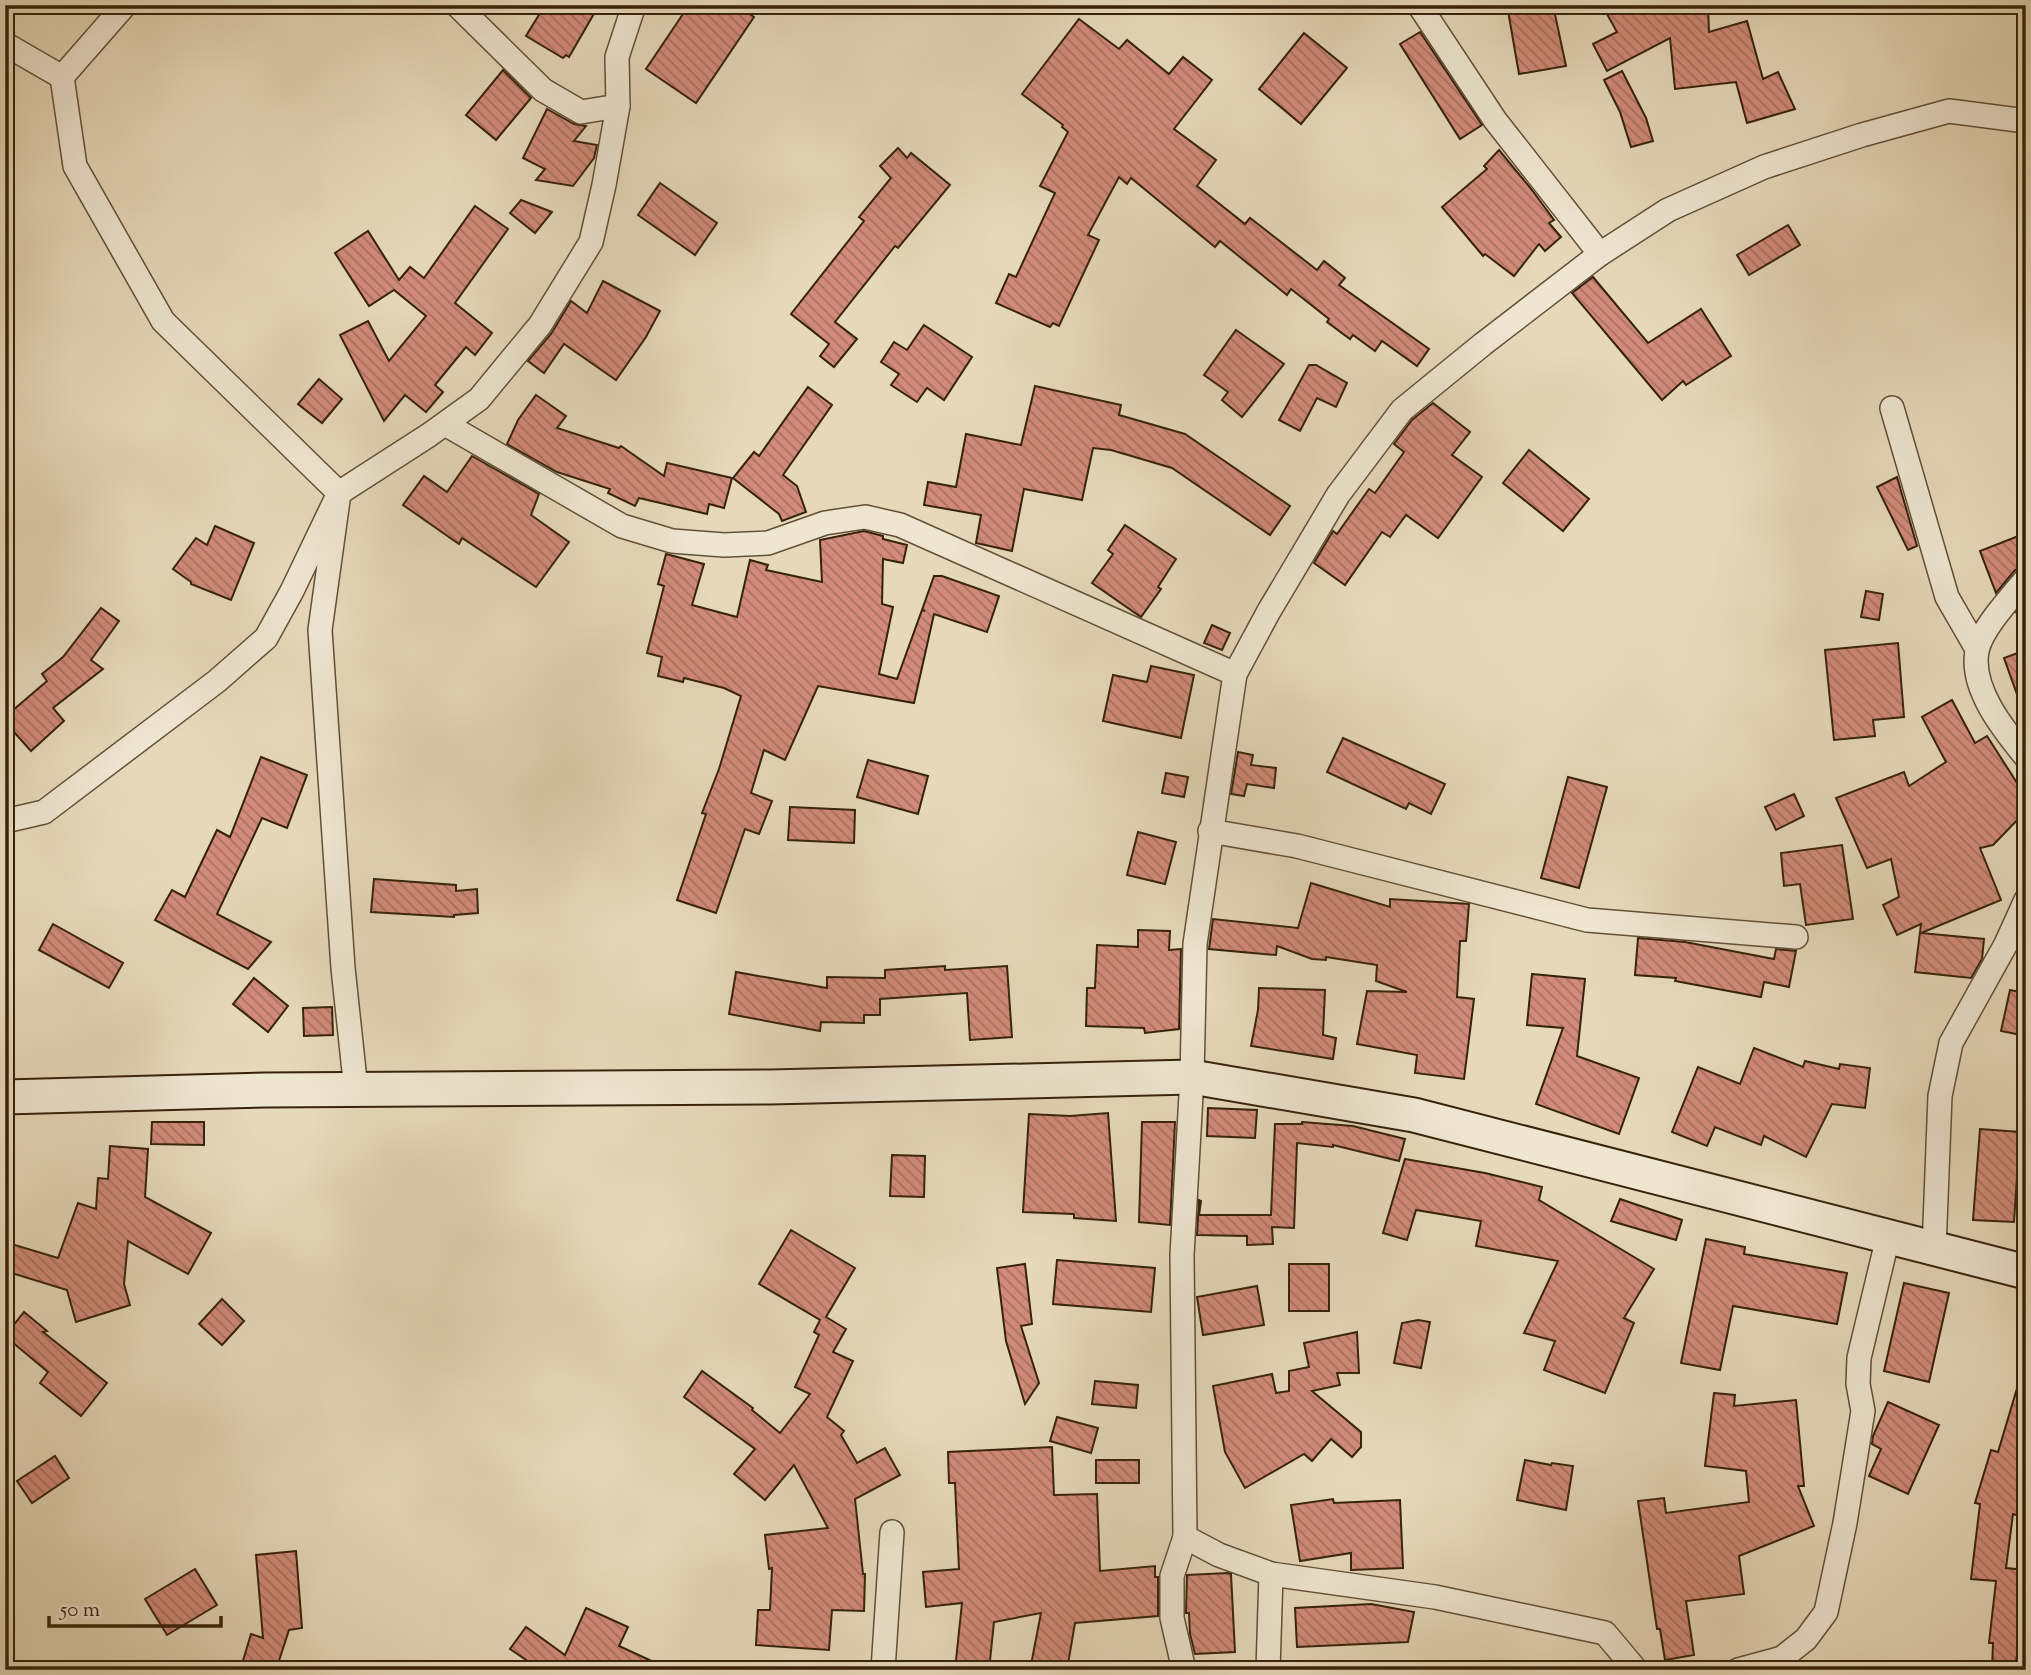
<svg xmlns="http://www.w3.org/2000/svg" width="2031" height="1675" font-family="'Sorts Mill Goudy',serif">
<defs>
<pattern id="building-back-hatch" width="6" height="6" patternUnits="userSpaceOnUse" patternTransform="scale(1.75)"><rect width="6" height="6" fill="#d28b7a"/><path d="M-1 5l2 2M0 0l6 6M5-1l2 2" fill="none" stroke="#ab7162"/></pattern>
</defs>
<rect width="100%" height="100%" fill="#e6d9ba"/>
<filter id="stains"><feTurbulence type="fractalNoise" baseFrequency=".00286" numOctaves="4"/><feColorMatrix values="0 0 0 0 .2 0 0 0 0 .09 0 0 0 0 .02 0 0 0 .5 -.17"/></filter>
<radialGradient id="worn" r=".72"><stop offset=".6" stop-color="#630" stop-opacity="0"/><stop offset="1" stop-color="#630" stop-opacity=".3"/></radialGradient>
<g fill="url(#building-back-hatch)" stroke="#36220a" stroke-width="2">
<path d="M545 5H599L569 57 566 55 563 58 526 36Z"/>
<path d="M689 5H737L754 17 696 103 646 69Z"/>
<path d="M1507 5H1553L1566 66 1519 74Z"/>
<path d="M1602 5H1708L1709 32 1747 21 1763 79 1778 72 1795 109 1747 123 1736 82 1675 89 1670 38 1607 71 1593 44 1617 32Z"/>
<path d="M1079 19 1119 49 1127 40 1169 74 1183 57 1212 80 1174 129 1216 160 1197 186 1245 224 1250 218 1317 270 1324 261 1345 278 1339 285 1429 349 1417 366 1382 341 1375 351 1353 335 1350 339 1327 322 1329 319 1291 289 1287 295 1220 241 1215 247 1131 178 1127 184 1119 177 1088 235 1099 240 1059 326 1053 323 1050 327 996 303 1009 274 1016 277 1055 193 1040 186 1068 132 1062 127 1063 125 1022 94Z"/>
<path d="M1420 32 1482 125 1460 139 1400 44Z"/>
<path d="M1304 33 1347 68 1301 124 1259 89Z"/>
<path d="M503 70 531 98 496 140 466 115Z"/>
<path d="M1622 71 1646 118 1653 141 1631 147 1620 112 1604 80Z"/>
<path d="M547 109 574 124 586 126 574 141 597 145 594 158 573 186 536 180 545 169 523 158Z"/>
<path d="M898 148 907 158 911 153 950 185 898 248 895 246 835 322 857 339 834 367 820 356 829 344 791 314 864 221 859 217 891 178 880 166Z"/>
<path d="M1499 150 1532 190 1554 220 1549 223 1561 237 1545 251 1539 244 1514 276 1485 254 1483 256 1442 207 1487 169 1484 166Z"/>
<path d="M660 183 717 223 695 255 638 215Z"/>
<path d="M521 200 552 212 535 233 510 213Z"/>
<path d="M475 206 508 229 455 303 492 333 475 355 466 347 435 385 443 392 426 412 405 395 384 421 340 335 368 321 389 361 426 316 394 290 369 306 335 253 368 231 399 280 410 267 424 278Z"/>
<path d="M1788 225 1800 245 1749 275 1737 255Z"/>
<path d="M1593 277 1648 343 1701 309 1731 356 1686 385 1683 381 1662 400 1572 293Z"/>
<path d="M603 281 660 311 646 337 616 380 564 344 544 373 528 361 551 334 571 301 587 313Z"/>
<path d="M924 325 972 357 944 400 927 388 917 402 891 385 899 374 881 362 894 342 907 350Z"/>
<path d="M1236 330 1284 364 1242 417 1222 400 1228 392 1204 375Z"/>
<path d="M1309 365H1316L1347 383 1336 407 1317 398 1300 431 1279 420Z"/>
<path d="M319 379 342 399 322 423 298 404Z"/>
<path d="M1035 386 1121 405 1119 415 1185 434 1290 506 1270 535 1172 468 1111 450 1093 448 1082 500 1024 489 1012 551 976 543 981 515 924 505 928 482 956 487 966 434 1021 445Z"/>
<path d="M808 387 832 405 783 475 797 486 806 512 782 521 779 514 733 478 754 452 759 456Z"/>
<path d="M536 395 566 416 557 428 619 448 621 446 664 476 667 463 732 478 724 508 709 504 707 514 639 498 635 506 608 493 610 489 557 472 507 444 518 420Z"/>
<path d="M1433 403 1470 432 1452 455 1482 477 1438 538 1406 515 1390 537 1382 532 1345 585 1314 563 1333 531 1337 534 1369 489 1375 493 1404 452 1394 444 1412 420Z"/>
<path d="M1529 450 1589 499 1563 531 1503 483Z"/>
<path d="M472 456 539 494 531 515 569 542 536 587 462 538 459 544 403 505 424 476 447 492Z"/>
<path d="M1897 477 1917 546 1908 550 1877 487Z"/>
<path d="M1125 525 1176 559 1158 587 1161 589 1141 617 1092 583 1113 554 1108 550Z"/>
<path d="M215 526 254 543 231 600 191 584V582L173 569 196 538 207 545Z"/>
<path d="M864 531 883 536V539L907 545 903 563 883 559 882 604 893 607 879 674 897 679 922 610 925 611 922 610 934 576H942L999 596 987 632 934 614 914 703 818 686 785 760 764 750 751 793 772 801 759 834 745 829 716 913 677 900 706 814 702 813 719 769 741 696 724 688 684 678 683 682 658 676 662 657 647 653 664 586 658 584 666 554 704 564 692 605 737 617 750 560 768 565 766 570 822 582 820 540Z"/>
<path d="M2026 533V565L2015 570 1996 593 1980 551Z"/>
<path d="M1866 591 1883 594 1879 620 1861 617Z"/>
<path d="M2026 601V628L2016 612Z"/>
<path d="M101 608 119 621 91 660 103 669 53 708 64 721 31 751 5 722V717L47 681 42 674 63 657Z"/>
<path d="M1212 625 1230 633 1222 650 1204 643Z"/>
<path d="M1898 643 1904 717 1873 720 1875 736 1834 740 1825 650Z"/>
<path d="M2026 650V710L2023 711 2004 658Z"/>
<path d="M1151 666 1194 675 1181 738 1103 721 1113 675 1147 682Z"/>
<path d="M1952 700 1975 743 1987 736 2026 797V811L1993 845 1980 848 2001 900 1921 933 1984 939 1982 959 1971 978 1915 972 1921 924 1897 935 1883 905 1899 897 1891 859 1867 868 1836 798 1904 772 1909 786 1946 762 1922 717Z"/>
<path d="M1343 738 1445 784 1431 814 1409 803 1406 809 1327 772Z"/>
<path d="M1238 752 1253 755 1251 765 1276 768 1274 788 1247 784 1244 796 1231 794Z"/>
<path d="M261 757 307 775 287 828 262 818 217 914 271 942 248 969 155 920 172 890 185 897 217 830 230 837Z"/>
<path d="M868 760 928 776 918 814 857 797Z"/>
<path d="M1166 773 1188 777 1184 797 1162 793Z"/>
<path d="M1568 777 1607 787 1579 888 1541 878Z"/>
<path d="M1794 794 1804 816 1776 830 1765 807Z"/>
<path d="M790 807 855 810 854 843 788 840Z"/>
<path d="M1138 832 1176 842 1165 884 1127 875Z"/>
<path d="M1842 845 1853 919 1806 925 1800 884 1784 886 1781 853Z"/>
<path d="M374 879 456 885V891L477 889 478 913 454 915V917L371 912Z"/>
<path d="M1311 883 1390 907V899L1469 904 1466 941H1460L1457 997 1474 999 1464 1079 1415 1073 1417 1055 1357 1044 1367 991 1407 992 1376 981 1377 965 1326 957V960L1312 959 1277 946 1276 955 1209 949 1213 919 1298 928Z"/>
<path d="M53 924 123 963 109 988 39 950Z"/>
<path d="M1138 930 1170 931 1169 950 1181 949 1179 1029 1145 1033 1144 1028 1086 1026 1087 988H1095L1097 945 1138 947Z"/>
<path d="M1638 938 1685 942 1774 959 1776 949 1796 951 1789 987 1764 982 1761 997 1675 981 1676 978 1635 975Z"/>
<path d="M945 966V970L1007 966 1012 1037 970 1040 967 993 880 999V1015H864V1023L821 1022 820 1031 729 1014 736 972 827 988V977L885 978V970Z"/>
<path d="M1532 974 1585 979 1577 1056 1639 1078 1619 1134 1536 1104 1563 1028 1527 1025Z"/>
<path d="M254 978 288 1006 268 1032 233 1004Z"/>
<path d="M1259 988 1325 990 1323 1035 1336 1038 1333 1059 1251 1046 1258 1010Z"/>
<path d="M2010 990 2026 993V1036L2001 1031Z"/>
<path d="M332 1007 333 1035 304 1036 303 1008Z"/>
<path d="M1754 1048 1803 1067 1805 1061 1839 1069 1840 1064 1870 1068 1865 1108 1832 1104 1806 1157 1764 1136 1761 1145 1715 1127 1707 1146 1672 1132 1698 1067 1740 1084Z"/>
<path d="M1208 1108 1257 1110 1255 1138 1207 1136Z"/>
<path d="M1108 1113 1116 1221 1074 1218V1214L1023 1212 1029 1114 1070 1116Z"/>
<path d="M152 1122H204V1145L151 1144Z"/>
<path d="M1142 1122H1175L1170 1225 1139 1222Z"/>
<path d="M1302 1122 1353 1126 1405 1139 1399 1161 1333 1145V1147L1297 1143 1294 1228 1272 1227 1273 1244 1247 1245V1236L1197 1235 1199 1200 1201 1201 1199 1215H1271L1275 1124H1302Z"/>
<path d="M1980 1129 2020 1132 2014 1222 1973 1220Z"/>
<path d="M110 1146 148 1149 145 1197 211 1233 188 1274 128 1241 124 1284 130 1305 76 1322 67 1290 5 1271V1242L58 1258 78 1203 96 1209 98 1178 108 1179Z"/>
<path d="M892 1155 925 1156 924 1197 890 1196Z"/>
<path d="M1405 1159 1485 1173 1542 1187 1539 1200 1654 1269 1624 1318 1634 1323 1605 1393 1544 1370 1555 1341 1524 1333 1558 1261 1476 1246 1481 1221 1416 1210 1407 1240 1383 1233Z"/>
<path d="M1620 1199 1682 1220 1676 1240 1611 1221Z"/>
<path d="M791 1230 855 1268 826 1317 846 1329 833 1352 853 1361 827 1417 844 1431 841 1435 857 1463 885 1448 900 1475 855 1499 863 1574H865L864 1611 832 1610 829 1650 756 1645 758 1610H770L772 1568 769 1569 765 1535 828 1528 794 1465 765 1500 734 1474 755 1449 684 1397 702 1371 753 1408 752 1410 780 1433 810 1394 795 1387 819 1335 814 1332 820 1320 759 1284Z"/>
<path d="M1706 1239 1745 1247 1744 1254 1847 1273 1837 1324 1733 1306 1720 1370 1681 1363Z"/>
<path d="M1057 1260 1155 1268 1151 1312 1053 1304Z"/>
<path d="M1025 1264 1032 1324 1021 1326 1039 1383 1025 1404 1006 1341 997 1268Z"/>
<rect x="1289" y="1264" width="40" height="47"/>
<path d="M1904 1283 1949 1293 1929 1382 1884 1371Z"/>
<path d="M1257 1286 1264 1325 1203 1335 1197 1297Z"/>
<path d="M222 1299 244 1321 222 1345 199 1324Z"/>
<path d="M24 1312 47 1331 43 1332 107 1383 81 1416 40 1383 48 1372 5 1336Z"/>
<path d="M1418 1320 1430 1322 1421 1368 1394 1363 1402 1323Z"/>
<path d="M1357 1332 1359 1373H1337L1340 1385 1312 1391 1361 1432V1447L1352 1457 1331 1439 1312 1461 1304 1454 1245 1488 1225 1452 1213 1386 1272 1374 1276 1393 1289 1391V1371L1309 1367 1304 1343Z"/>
<path d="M2021 1375H2026V1518L2013 1514 2006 1568 2026 1570V1585L2015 1670H1992L1993 1643H1989L1996 1581 1971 1579 1980 1504 1975 1503 1991 1450 1998 1452Z"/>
<path d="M1095 1381 1138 1385 1136 1408 1092 1404Z"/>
<path d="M1714 1393 1735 1395 1734 1406 1796 1400 1804 1486H1798L1814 1526 1739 1556 1744 1594 1686 1601 1694 1655 1665 1660 1660 1629H1657L1638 1501 1664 1498 1666 1513 1749 1502 1746 1471 1705 1466Z"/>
<path d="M1888 1402 1939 1425 1908 1494 1869 1476 1881 1449 1872 1444 1873 1436Z"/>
<path d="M1057 1417 1098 1428 1091 1453 1050 1441Z"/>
<path d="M1052 1447 1054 1495 1097 1494 1100 1571 1155 1566V1577H1158V1616L1075 1623 1067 1670H1030L1041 1613 994 1622 989 1670H955L962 1603 926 1607 923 1572 959 1569 955 1483H949L948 1452Z"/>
<path d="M55 1456 69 1478 32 1503 17 1481Z"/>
<rect x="1096" y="1460" width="43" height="23"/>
<path d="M1525 1460 1551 1465 1552 1463 1573 1466 1566 1510 1517 1500Z"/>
<path d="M1333 1499 1334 1503 1400 1500 1403 1568 1351 1570V1553L1300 1561 1291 1505Z"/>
<path d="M296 1551 302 1628 289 1630 276 1670H263L242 1664 251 1634 263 1638 256 1555Z"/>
<path d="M195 1569 217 1605 167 1635 145 1599Z"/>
<path d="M1228 1573 1231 1574 1235 1652 1195 1654 1190 1634 1189 1613H1186L1187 1575Z"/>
<path d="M1371 1604 1414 1612 1408 1642 1297 1647 1295 1608Z"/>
<path d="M586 1608 628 1627 619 1646 671 1670H541L510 1649 526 1627 565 1655Z"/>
</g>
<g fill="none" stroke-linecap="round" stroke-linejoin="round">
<g stroke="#625036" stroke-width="26">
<g id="street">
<path d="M457 5 543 90 581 112 618 106"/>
<path d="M1419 5 1495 120 1600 254"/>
<path d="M5 44 62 77 75 166 163 321 339 493 320 630 343 968 356 1090"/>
<path d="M62 77 125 5"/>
<path d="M1892 408 1947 597 1977 649"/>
<path d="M445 424 622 526 672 541 724 545 768 543 825 523 865 517 900 525 1235 674"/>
<path d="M2026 579C2012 596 1981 629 1977 651 1970 688 2003 729 2026 757"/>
<path d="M5 821 44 812 217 681 266 638 292 591 339 493 429 435 479 399 540 325 591 242 604 185 618 106 617 57 634 5"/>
<path d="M1210 831 1297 846 1587 920 1796 937"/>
<path d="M1934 1249 1940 1096 1951 1043 2006 944 2026 900"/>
<path d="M883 1670 892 1532"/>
<path d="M1184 1670 1172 1618V1576L1185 1537"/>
<path d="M1268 1670 1271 1574"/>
<path d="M1636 1670 1605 1633 1435 1597 1271 1574 1219 1555 1185 1537 1182 1255 1192 1077 1195 944 1235 674 1269 611 1338 495 1402 410 1483 344 1600 254 1668 210 1764 167 1862 135 1949 111 2026 121"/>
<path d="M1738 1670 1782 1658 1806 1639 1826 1612 1845 1523 1863 1411 1858 1384 1859 1358 1888 1237"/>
</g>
</g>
<g stroke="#36220a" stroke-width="37">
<path id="secondary" d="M5 1097 265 1090 770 1087 1192 1077 1414 1115 2026 1272"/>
</g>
<use href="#street" stroke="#efe6d2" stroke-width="23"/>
<use href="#secondary" stroke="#efe6d2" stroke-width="33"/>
</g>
<rect width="2031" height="1675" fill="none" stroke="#e6d9ba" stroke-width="28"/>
<rect x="7" y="7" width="2017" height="1661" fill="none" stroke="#36220a" stroke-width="3.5"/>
<rect x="14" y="14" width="2003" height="1647" fill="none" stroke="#36220a" stroke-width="2"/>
<path d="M49 1616v10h172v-10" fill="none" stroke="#36220a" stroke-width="3.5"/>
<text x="60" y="1616" font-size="21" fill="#36220a" stroke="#efe6d2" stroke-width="5" paint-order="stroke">50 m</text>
<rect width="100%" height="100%" filter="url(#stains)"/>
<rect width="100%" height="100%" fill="url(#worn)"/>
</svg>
